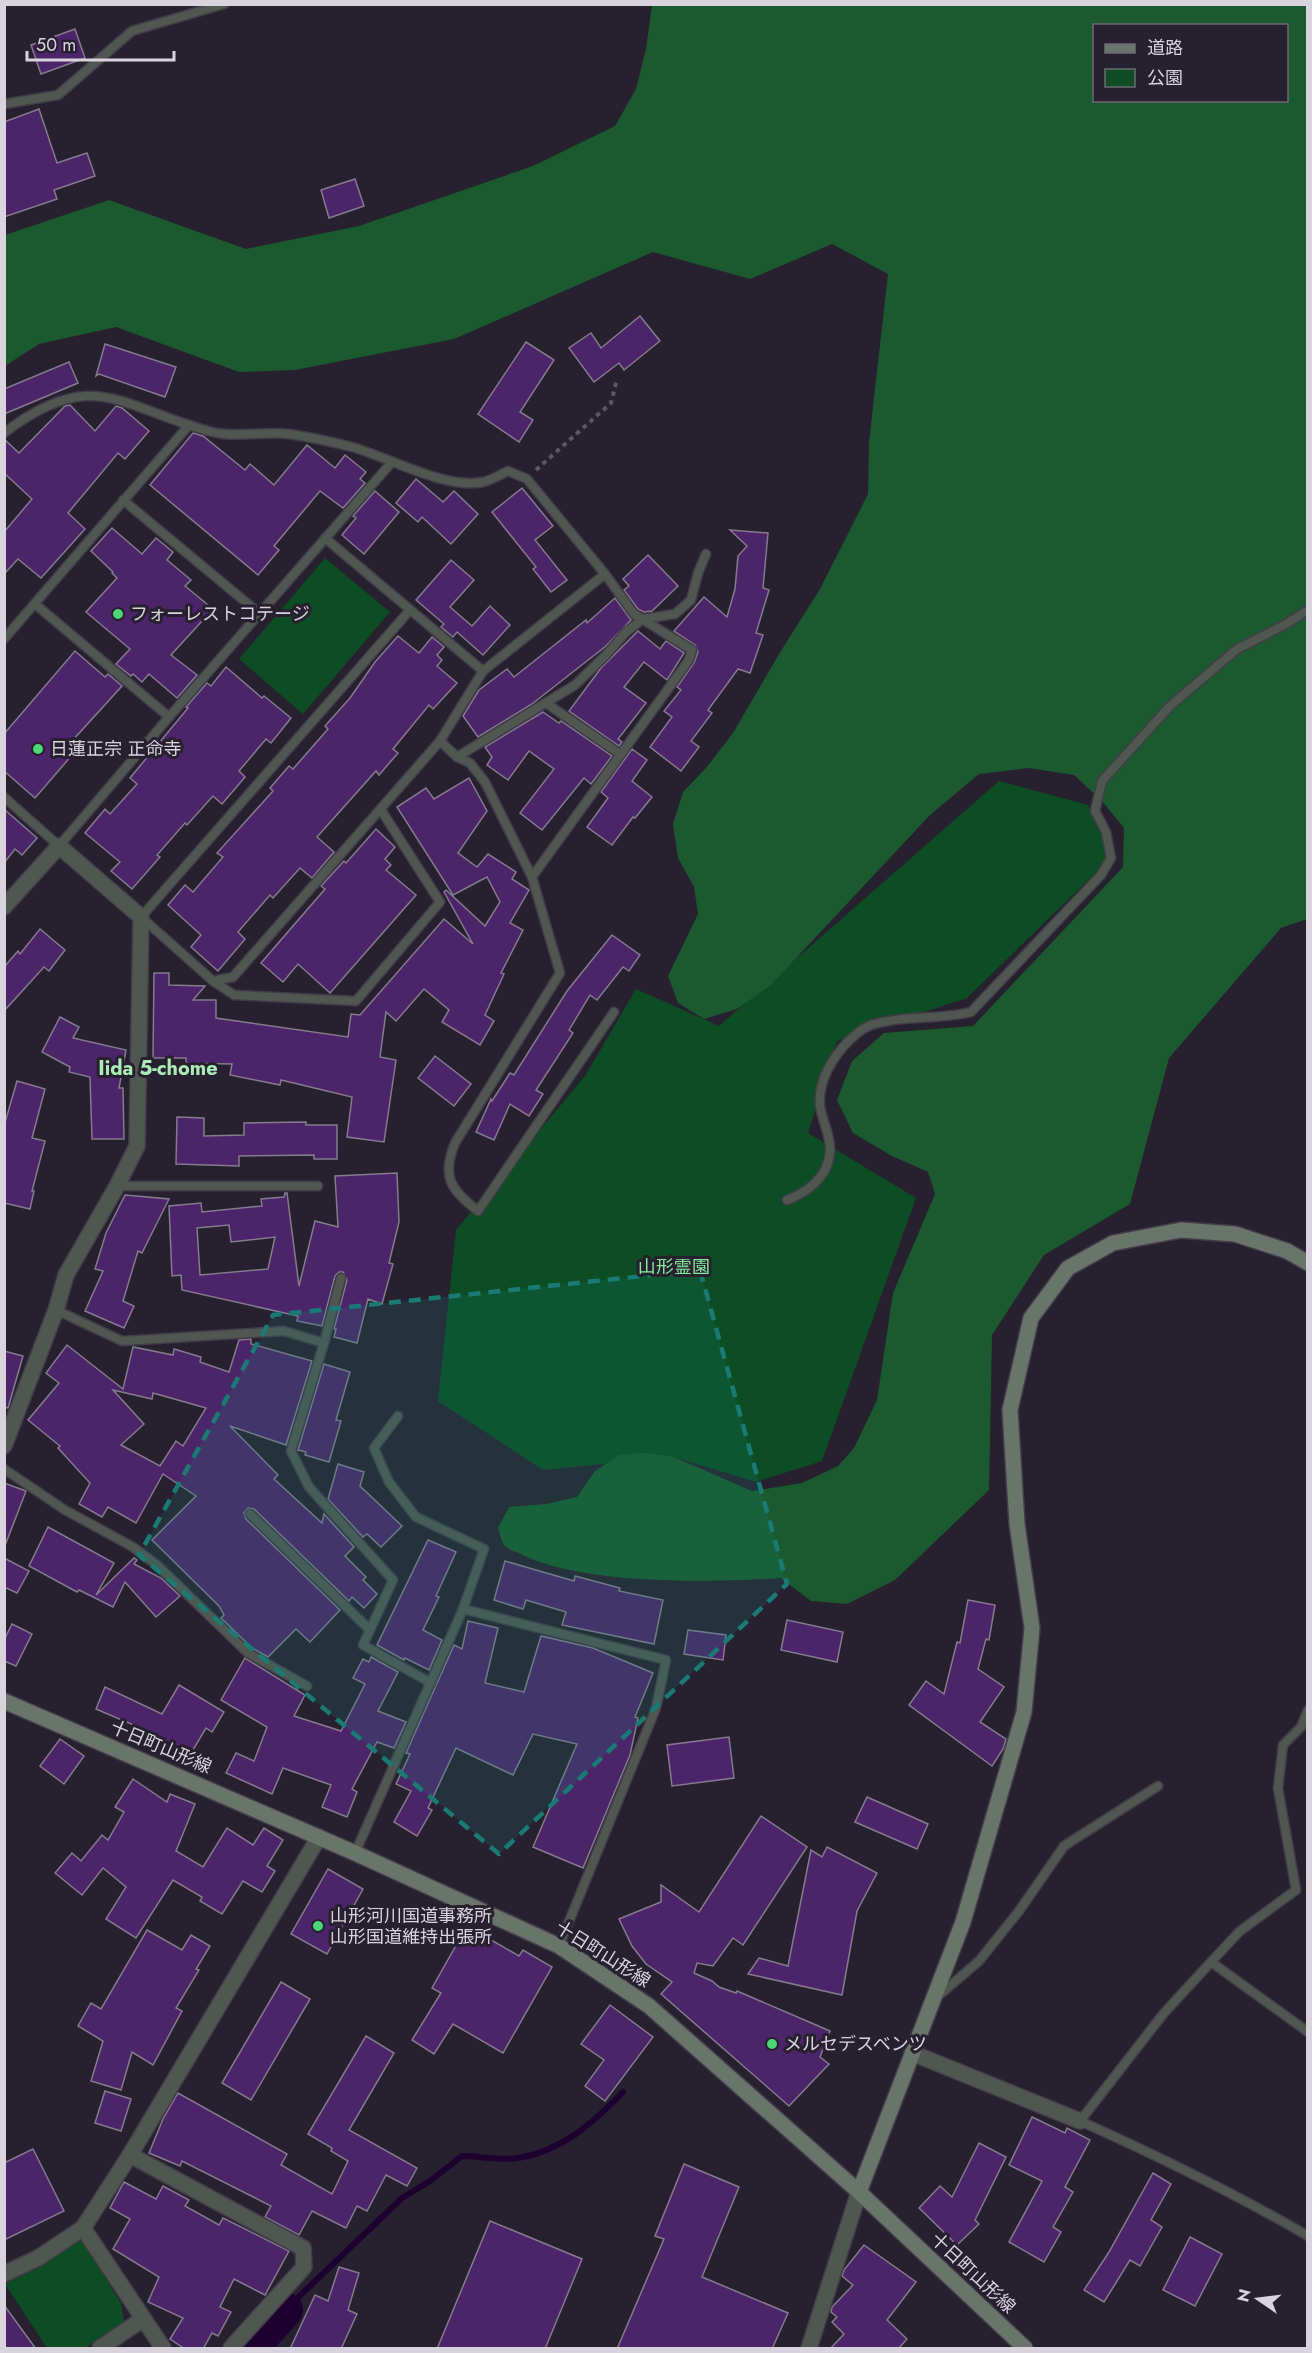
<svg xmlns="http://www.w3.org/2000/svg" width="1312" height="2353" font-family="Jost,'Noto Sans JP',sans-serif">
<rect width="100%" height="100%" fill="#27202e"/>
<g fill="#0c4d23">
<path d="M325 558 390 612 303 714 239 659Z"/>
<path d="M999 781 1088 805 1111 858 967 998 837 1041 808 1133 916 1198 822 1461 756 1482 674 1457 543 1470 438 1401 456 1230 585 1076 636 989 719 1026Z"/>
<path d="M80 2238 121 2303 124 2322 85 2348H47L5 2284 42 2266Z"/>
</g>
<path fill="#1a5a2e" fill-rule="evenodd" d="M652 5H1307V919L1281 928 1169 1058 1130 1204 1044 1255 992 1335 989 1490 895 1580 847 1604 811 1601 781 1578C715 1583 574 1585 517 1552 513 1551 507 1548 505 1546 501 1542 500 1533 498 1528L509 1507 546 1504 577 1497 595 1471 619 1455 646 1453 674 1457 752 1491 802 1483 838 1466 854 1448 877 1400 893 1293 935 1194 928 1172 892 1156 853 1133 837 1100 852 1061 884 1033 973 1026 1123 867 1124 828 1102 801 1074 775 1029 768 979 774 930 815 771 985 737 1009 704 1019 678 1003 668 976 698 914 694 887 678 858 673 824 683 792 706 768 733 733 779 654 820 589 868 494 869 442 888 274 832 244 750 279 653 252 454 339 295 370 239 372 116 327 39 344 5 366V235L109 200 246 249 359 226 533 166 615 126 636 89 646 49ZM1094 26H1286V100H1094Z"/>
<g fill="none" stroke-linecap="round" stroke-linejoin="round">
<path stroke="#1e0031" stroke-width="6" d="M285 2310 402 2198 430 2181 462 2156C480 2156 501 2161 518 2158 562 2151 593 2123 623 2092"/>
<path stroke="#1e0031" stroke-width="36" d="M252 2348V2346L285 2310"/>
</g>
<g fill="#4c246a" stroke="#847b8d" stroke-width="1.5" fill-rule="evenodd">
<path d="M75 29 85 58 41 74 31 45Z"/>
<path d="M39 109 57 163 87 153 95 176 54 190 57 199 4 217V122Z"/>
<path d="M355 179 364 206 329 218 321 190Z"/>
<path d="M640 316 660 341 624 370 619 363 594 382 569 348 591 333 601 348Z"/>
<path d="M526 342 554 360 520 412 533 420 519 442 478 414Z"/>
<path d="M105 344 176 367 165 397 99 374 96 376Z"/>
<path d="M69 362 78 383 4 414V389Z"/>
<path d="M70 405 95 431 116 406 122 408 149 431 125 459 118 453 68 513 85 529 41 578 18 559 4 574V532L32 499 4 473V439L19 453 65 406Z"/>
<path d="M193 433 203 436 245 470 250 464 274 485 307 445 335 468 345 455 366 472 360 479 365 483 343 508 320 491 274 546 279 550 258 575 150 485Z"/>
<path d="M416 479 443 502 454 491 478 514 451 544 422 517 418 522 396 503Z"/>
<path d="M522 488 553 526 535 540 567 580 551 592 533 569 536 567 492 512Z"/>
<path d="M375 491 399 512 364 554 342 535 356 518 353 516Z"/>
<path d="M112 528 142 554 156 538 173 552 167 560 191 580 185 586 213 609 171 655 197 675 177 698 149 674 142 682 133 674 131 676 116 664 130 649 86 612 117 578 112 573 113 572 91 551Z"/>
<path d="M730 530 768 533 763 588 769 590 756 633 763 635 750 673 738 669 708 710 712 713 691 741 699 747 681 771 650 747 672 717 664 711 681 690 677 687 694 663 698 652 695 645 674 631 704 597 727 617 735 589 738 556 747 546Z"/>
<path d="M648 555 678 586 652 611 644 612 638 609 624 590 629 586 623 579Z"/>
<path d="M451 560 474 580 450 607 472 626 490 606 510 625 483 655 457 632 453 637 441 627 444 624 416 600Z"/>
<path d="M615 598 631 620 606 646 532 704 478 737 463 716 479 690 507 669 514 677 586 620 587 623Z"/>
<path d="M638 631 660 649 666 641 684 653 667 680 644 662 624 687 646 703 618 739 622 742 619 746 569 711 601 668Z"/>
<path d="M398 636 419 653 432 637 444 647 437 655 442 660 437 666 457 683 433 709 429 705 393 749 398 753 379 775 376 771 317 837 334 852 312 878 300 868 273 898 270 895 238 932 245 939 218 971 191 947 201 935 168 905 185 885 193 892 223 857 217 853 273 791 270 788 289 766 293 769 328 729 325 726 350 698 375 662Z"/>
<path d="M75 651 105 677 108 674 122 686 72 741 79 747 35 798 4 771V734Z"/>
<path d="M226 667 262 698 264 696 291 718 271 743 266 739 239 771 245 777 222 804 213 796 187 825 185 823 157 855 160 857 132 889 111 871 120 862 85 833 105 809 110 814 137 784 130 778 188 708 186 707 207 683 211 686Z"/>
<path d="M543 712 559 723 561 721 612 756 591 784 584 778 542 830 520 813 554 769 529 751 508 780 487 765 492 757 485 747Z"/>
<path d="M632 749 647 760 632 781 652 797 635 818 633 817 612 845 587 827 608 798 601 792Z"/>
<path d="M469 778 487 811 458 853 477 867 488 854 516 872 512 879 529 890 510 923 523 930 501 973 504 974 485 1015 494 1021 480 1045 442 1022 449 1010 424 989 396 1021 386 1012 380 1057 396 1060 384 1142 347 1137 352 1097 281 1080 280 1085 230 1075 232 1064 186 1063V1058H153L154 973H169V985L205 986 193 1000H216V1018L348 1037 351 1014 360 1015 444 919 473 944 444 892 446 890 485 926 500 902 487 877 453 895 397 807 426 788 434 799Z"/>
<path d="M4 809 37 838 22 855 15 849 4 863Z"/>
<path d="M376 829 395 847 385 859 391 865 386 870 416 895 330 993 298 964 283 982 261 963 325 889 321 886 344 861 346 863Z"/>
<path d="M40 929 65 950 49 971 44 967 4 1011V967L18 951 20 954Z"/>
<path d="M612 935 640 955 629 971 623 967 597 1000 590 995 569 1030 573 1033 536 1090 543 1094 529 1116 510 1104 494 1140 476 1132 491 1099 492 1101 510 1073 514 1075 567 991Z"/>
<path d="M60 1017 79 1027 73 1038 126 1050 119 1088H123L124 1139H92L90 1077 69 1072 70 1067 42 1052Z"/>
<path d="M435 1056 471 1084 454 1106 418 1078Z"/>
<path d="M17 1081 45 1089 32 1138 45 1141 32 1191H34L30 1209 4 1203V1126Z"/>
<path d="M177 1117 204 1118V1136L244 1135V1123L306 1122V1125H337V1159H314V1155L239 1156V1166L176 1164Z"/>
<path d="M397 1173 399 1222 389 1263 393 1264 382 1304 368 1299 357 1343 334 1337 336 1329H334L347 1280 343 1272H339L335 1276 322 1326 297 1321 298 1316 182 1290 181 1275 172 1276 169 1206 201 1203 202 1212 262 1206 261 1199 284 1197 285 1193H287L299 1286 315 1221 338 1227 335 1176ZM229 1225 231 1242 275 1237 268 1269 200 1275 197 1228Z"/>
<path d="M125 1195 169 1199 142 1253 138 1251 123 1301 134 1306 124 1328 85 1311 103 1271 95 1269 106 1233Z"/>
<path d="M251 1339V1344L312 1361 286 1445 230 1426 278 1475 274 1479 322 1523 324 1514 354 1547 345 1556 366 1577 363 1580 377 1594 364 1608 352 1597 349 1601 254 1509 248 1508 244 1513 246 1519 340 1610 310 1642 296 1629 268 1657 252 1648 221 1618 224 1615 219 1606 152 1540 196 1496 163 1474 136 1523 108 1507 102 1517 79 1504 90 1483 58 1448 60 1446 28 1420 59 1383 46 1373 67 1345 123 1389 133 1347 173 1355 174 1349 201 1357 200 1362 229 1372 239 1340ZM113 1390 152 1399 153 1393 206 1408 183 1446 176 1441 160 1466 121 1445 144 1424Z"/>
<path d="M4 1351 23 1356 8 1408 4 1407Z"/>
<path d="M324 1364 350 1372 336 1420 341 1421 329 1462 305 1455 306 1452 298 1450Z"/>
<path d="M338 1464 364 1472 360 1486 402 1526 381 1547 367 1534 363 1537 328 1499Z"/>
<path d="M4 1483 26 1491 6 1543H4Z"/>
<path d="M48 1527 114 1563 96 1595 134 1558 137 1560 134 1564 161 1578 180 1596 156 1617 125 1582 113 1607 79 1590 77 1592 29 1566Z"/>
<path d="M428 1540 456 1552 436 1596 439 1597 423 1630 442 1640 429 1670 405 1658 404 1660 377 1645Z"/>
<path d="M4 1558 29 1571 17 1593 4 1587Z"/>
<path d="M505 1561 574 1581 575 1576 620 1588 619 1591 663 1600 654 1644 562 1625 566 1612 526 1600 523 1609 494 1600Z"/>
<path d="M968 1600 995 1605 989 1640 986 1639 978 1669 1004 1687 980 1722 1006 1739 1003 1749 992 1766 909 1705 926 1681 944 1694 957 1642 960 1643Z"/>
<path d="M787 1620 843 1632 837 1662 781 1650Z"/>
<path d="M468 1621 498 1628 485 1683 524 1692 541 1636 593 1648 653 1673 635 1717 638 1718 630 1755 583 1868 533 1847 577 1744 533 1734 513 1775 456 1748 428 1808 432 1810 417 1836 394 1822 411 1791 396 1784 410 1754 406 1753 454 1645 462 1649Z"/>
<path d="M12 1624 32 1634 16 1666 4 1661V1640Z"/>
<path d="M688 1630 726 1635 723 1660 684 1654Z"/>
<path d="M371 1657 398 1672 378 1711 406 1722 394 1748 377 1742 352 1789 357 1792 347 1817 322 1807 331 1785 283 1768 272 1794 226 1773 236 1753 254 1761 267 1727 221 1700 245 1658 305 1695 294 1716 341 1731 365 1684 353 1678 363 1659 369 1662Z"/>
<path d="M179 1685 224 1712 212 1732 206 1728 187 1760 145 1736 148 1731 96 1709 105 1687 162 1714Z"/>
<path d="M729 1737 734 1778 672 1786 667 1745Z"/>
<path d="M60 1739 84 1756 64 1784 40 1766Z"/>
<path d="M133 1779 167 1802 170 1794 195 1804 176 1851 203 1867 227 1828 253 1845 264 1828 283 1840 267 1866 275 1871 262 1892 243 1881 222 1914 200 1901 202 1897 173 1880 136 1938 106 1919 126 1887 103 1868 82 1895 55 1873 72 1853 81 1861 102 1835 108 1840 124 1812 115 1807Z"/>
<path d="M867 1797 928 1824 917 1849 855 1822Z"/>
<path d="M761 1816 807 1847 743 1945 733 1938 713 1966 697 1963 694 1973 712 1981 719 1987 736 1993 737 1991 830 2031 820 2057 829 2064 789 2106 661 1994 672 1982 646 1964 632 1946 619 1919 661 1902V1885L699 1912Z"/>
<path d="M827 1847 877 1873 857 1911 842 1995 748 1974 759 1958 788 1966 811 1850 822 1857Z"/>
<path d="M328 1869 363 1889 327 1954 291 1934Z"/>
<path d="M467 1926 519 1956 523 1950 552 1967 503 2053 453 2024 434 2054 412 2040 441 1993 432 1988Z"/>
<path d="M147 1930 182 1950 191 1935 210 1946 196 1969 199 1970 176 2008 182 2011 153 2065 132 2052 121 2090 91 2081 103 2041 78 2026 91 2003 101 2009Z"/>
<path d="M281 1982 310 1999 251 2100 222 2083Z"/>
<path d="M610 2005 653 2037 605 2101 585 2086 604 2060 581 2044Z"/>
<path d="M366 2036 394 2053 349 2130 417 2168 407 2186 386 2175 367 2211 357 2206 346 2228 312 2211 299 2235 265 2217 271 2206 182 2161 180 2166 149 2153 163 2119 178 2093 287 2154 281 2165 332 2194 348 2161 331 2151 332 2148 308 2134Z"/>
<path d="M105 2091 131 2099 121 2131 95 2123Z"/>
<path d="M1032 2117 1065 2133 1067 2128 1090 2140 1065 2187 1073 2192 1053 2227 1061 2232 1044 2262 1009 2242 1042 2181 1009 2165Z"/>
<path d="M979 2143 1006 2157 975 2220 979 2224 957 2245 919 2208 940 2186 952 2197Z"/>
<path d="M33 2149 64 2211 4 2240V2163Z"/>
<path d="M684 2164 739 2187 702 2277 788 2313 772 2349H617L664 2239 655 2236Z"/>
<path d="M1153 2173 1171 2184 1151 2220 1162 2227 1140 2266 1130 2260 1104 2302 1084 2290 1109 2252Z"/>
<path d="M124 2182 156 2199 163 2186 189 2200 185 2206 219 2225 223 2218 289 2251 265 2295 234 2279 220 2307 231 2312 218 2336 212 2333 203 2349H185L170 2339 183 2318 148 2302 159 2277 113 2249 130 2219 110 2208Z"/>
<path d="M490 2221 582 2259 545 2349H437Z"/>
<path d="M1190 2237 1222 2254 1195 2306 1163 2290Z"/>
<path d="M864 2245 916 2282 887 2320 907 2339 898 2349H830L844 2334 832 2322 837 2317 831 2312 832 2307 853 2285 842 2276 844 2270Z"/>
<path d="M339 2267 359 2273 348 2310 357 2314 341 2349H290L315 2295 328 2301Z"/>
<path d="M4 2305 36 2349H4Z"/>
</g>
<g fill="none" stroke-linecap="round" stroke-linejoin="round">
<g stroke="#433d4a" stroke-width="11">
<g id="lane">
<path d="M4 104 58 95 132 31 224 4"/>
<path d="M4 433C94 364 121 408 212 432 236 438 264 431 289 434 310 437 332 442 352 447 388 457 446 490 483 482 491 480 500 475 508 471L527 479 605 574 634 614 692 650 689 660 532 877"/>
<path d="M123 500 260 614"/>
<path d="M325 538 483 671"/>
<path d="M35 604 169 717"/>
<path d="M410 610 141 917 213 981 233 977 440 741 483 671 605 574"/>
<path d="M4 639 189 425"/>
<path d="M546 703 620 754"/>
<path d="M440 741 457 757 470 763 485 782 532 877 560 973 455 1143C441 1177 451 1190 478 1211L614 1012"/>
<path d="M457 757 575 685 606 655 626 632 643 619 675 614 691 600 698 573 706 554"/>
<path d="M4 797 59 846 169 717 392 462"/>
<path d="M213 981 234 995 356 1001 440 902 381 810"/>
<path d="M117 1186H318"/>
<path d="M787 1200C808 1192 829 1176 830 1151 831 1136 822 1121 820 1106 818 1084 829 1064 842 1048 849 1040 860 1029 871 1025 903 1015 938 1020 971 1012L1101 875 1111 858 1106 832 1095 811 1102 781 1170 706 1237 649 1286 624 1308 610"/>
<path d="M56 1310 122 1341 284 1331 324 1343 291 1451 309 1487 393 1580 363 1645 431 1683"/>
<path d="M324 1343 341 1278"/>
<path d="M4 1469 65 1510 133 1547 158 1566 248 1653 307 1686"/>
<path d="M250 1514 369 1629"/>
<path d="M463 1609 666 1660 656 1708 559 1946"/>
<path d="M1308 1710 1301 1727 1283 1745 1278 1788 1296 1890 1240 1931 1211 1962 1164 2013 1080 2121C1158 2156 1234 2193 1308 2236"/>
<path d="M355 1853 463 1609 484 1549 416 1517 389 1482 374 1448 398 1416"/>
<path d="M1211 1962 1308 2032"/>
<path d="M937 1997 979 1961 1019 1911 1064 1846 1158 1786"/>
</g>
</g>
<g stroke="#433d4a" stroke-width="18">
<g id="street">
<path d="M4 907 59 846 141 917 137 1146 117 1186 66 1275 56 1310 4 1446"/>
<path d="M912 2053 1080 2121"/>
<path d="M130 2155 303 2248 304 2267 231 2348"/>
<path d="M4 2274 38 2258 83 2228"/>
<path d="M100 2348 143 2319"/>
<path d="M163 2348 83 2228 130 2155 319 1837"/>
<path d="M809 2348 859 2192"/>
</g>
</g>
<g stroke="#433d4a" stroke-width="18">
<g id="secondary">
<path d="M4 1701 355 1853 559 1946 649 2006 859 2192 1025 2348"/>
<path d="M859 2192 963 1922 1024 1712 1032 1628 1017 1524 1010 1410 1031 1318 1068 1268 1113 1243 1181 1230 1235 1234 1287 1251 1308 1263"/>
</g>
</g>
<path stroke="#5d5763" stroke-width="4" stroke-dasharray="4.5 4.5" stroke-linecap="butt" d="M536 470 611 403 617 379"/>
<use href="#lane" stroke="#505751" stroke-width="8"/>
<use href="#street" stroke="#505751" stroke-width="15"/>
<use href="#secondary" stroke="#69746b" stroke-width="15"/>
</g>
<path fill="#197b74" fill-opacity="0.2" stroke="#197b74" stroke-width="4.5" stroke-dasharray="12 8" stroke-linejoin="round" d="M700 1270 787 1584 499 1854 139 1555 273 1315Z"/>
<g fill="#4cd676" stroke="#27202e" stroke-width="2">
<circle cx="118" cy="614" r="6"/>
<circle cx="38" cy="749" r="6"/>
<circle cx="318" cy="1926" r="6"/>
<circle cx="772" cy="2044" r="6"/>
</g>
<g text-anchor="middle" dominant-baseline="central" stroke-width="6" stroke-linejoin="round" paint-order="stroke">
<g font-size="18" fill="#d8d3dc" stroke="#27202e" text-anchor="start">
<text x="130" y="614">フォーレストコテージ</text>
<text x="50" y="749">日蓮正宗 正命寺</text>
<text x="330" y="1916">山形河川国道事務所<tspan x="330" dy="21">山形国道維持出張所</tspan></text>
<text x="784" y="2044">メルセデスベンツ</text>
</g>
<g font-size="18" fill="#84ee9d" stroke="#27202e">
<text x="674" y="1267">山形霊園</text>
</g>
<g font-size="18" fill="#d8d3dc" stroke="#27202e">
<text transform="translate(161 1747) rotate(23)">十日町山形線</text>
<text transform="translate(603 1954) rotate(32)">十日町山形線</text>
<text transform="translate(973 2273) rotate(43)">十日町山形線</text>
</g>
<g font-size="20" font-weight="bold" fill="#a9ecb6" stroke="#27202e">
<text x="158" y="1068">Iida 5-chome</text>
</g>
</g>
<rect width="1312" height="2353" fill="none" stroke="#d8d3dc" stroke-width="12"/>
<rect x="1093" y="24" width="195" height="78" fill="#27202e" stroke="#6e6874" stroke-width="1.5"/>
<rect x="1105" y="44" width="30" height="9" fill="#69746b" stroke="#6e6874" stroke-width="1.5"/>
<text x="1147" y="54" font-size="18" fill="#d8d3dc">道路</text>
<rect x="1105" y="69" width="30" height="18" fill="#0c4d23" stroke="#6e6874" stroke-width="1.5"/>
<text x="1147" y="84" font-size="18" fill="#d8d3dc">公園</text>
<g transform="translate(1258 2299) rotate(284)" stroke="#27202e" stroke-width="4.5" paint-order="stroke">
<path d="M0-4.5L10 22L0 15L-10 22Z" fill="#d8d3dc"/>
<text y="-9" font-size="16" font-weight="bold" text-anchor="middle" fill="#d8d3dc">N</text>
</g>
<path d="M27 51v9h147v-9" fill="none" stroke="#d8d3dc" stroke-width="3"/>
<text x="36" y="51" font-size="18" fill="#d8d3dc" stroke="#27202e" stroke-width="4.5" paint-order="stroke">50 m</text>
</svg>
